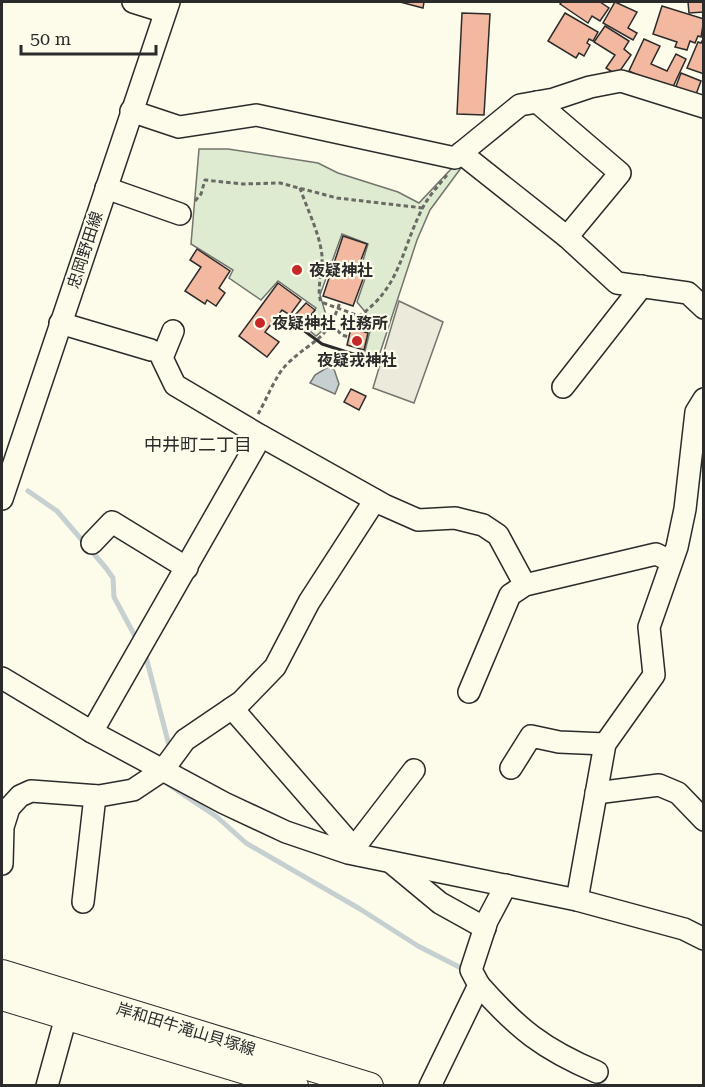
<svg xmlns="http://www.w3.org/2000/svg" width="705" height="1087" font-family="'Roboto Serif','Noto Sans JP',serif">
<rect width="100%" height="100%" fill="#fdfbea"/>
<path fill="#deebd1" stroke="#74746e" stroke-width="1.5" d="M199 149H228L318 163 338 173 398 192 419 203 453 167 458 165 461 168 430 210 417 240 378 359 364 355 370 331 356 327 367 314 357 302 368 270 361 267 368 244 342 234 320 295 329 325 316 336 304 326 316 308 278 281 261 300 229 278 233 270 191 244Z"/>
<path fill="#eceadb" stroke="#74746e" stroke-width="1.5" d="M399 301 443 322 414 403 373 388Z"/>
<path fill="#c7d0d0" stroke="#74746e" stroke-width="1.5" d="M328 367 334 369 339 384 335 394 310 383 315 375Z"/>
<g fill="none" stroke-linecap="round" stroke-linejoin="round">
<g stroke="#c7d0d0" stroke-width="5">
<path d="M28 491 57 511 106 568 113 578 114 597 137 640"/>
<path d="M146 657 170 749"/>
<path d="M169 779V785L217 817 246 843 360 909 418 946 465 970"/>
<path d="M593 1079 605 1086"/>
</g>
</g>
<g fill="#f2b8a0" stroke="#2b2b2b" stroke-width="1.5">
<path d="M400 2H424L423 8Z"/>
<path d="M562 2H600L609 8 600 21 592 16 588 23 560 4Z"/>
<path d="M615 2 637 12 628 28 637 33 633 40 603 23Z"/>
<path d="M688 2H704V12L689 13Z"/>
<path d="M662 6 704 19 701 37 698 36 695 43 690 41 687 50 675 47 677 42 653 34Z"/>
<path d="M462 13 490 14 484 115 457 114Z"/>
<path d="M565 13 598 32 593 41 589 39 587 43 590 45 584 56 579 53 576 58 548 41Z"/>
<path d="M605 26 629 41 624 49 631 55 617 75 606 68 615 55 594 42Z"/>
<path d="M704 37V74L687 68 698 42 701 43Z"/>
<path d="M644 39 660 46 651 64 667 71 676 54 686 59 671 91 629 71Z"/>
<path d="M681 73 701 81 695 97 675 89Z"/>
<path d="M343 236 367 244 358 268 366 271 353 306 323 296Z"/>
<path d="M197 249 230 271 219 288 225 293 216 306 207 300 205 304 185 291 201 267 190 260Z"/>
<path d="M278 283 301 300 290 315 282 310 265 332 279 342 267 357 239 336Z"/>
<path d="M306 303 315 310 305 322 296 314Z"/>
<path d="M351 328 368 333 364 350 347 345Z"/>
<path d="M351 389 366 396 359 410 344 402Z"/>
</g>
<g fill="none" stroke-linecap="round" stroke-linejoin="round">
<g stroke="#2b2b2b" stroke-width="24">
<g id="minor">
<path d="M133 2 165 12"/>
<path d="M537 102 620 173 567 237"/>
<path d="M131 111 179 127 256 115 455 158 520 105 554 99 590 87 621 81 704 107"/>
<path d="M461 153 567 237 617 283 688 293 704 308"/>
<path d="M106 188 180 214"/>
<path d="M60 323 151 350"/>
<path d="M173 331 162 358 175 385 261 436"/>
<path d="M563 387 642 286"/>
<path d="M2 499 169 2"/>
<path d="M92 543 112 522 187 568"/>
<path d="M2 678 92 732 224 803 286 832 348 853 577 900 684 929 704 939"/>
<path d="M469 692 510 595 525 585 656 554 671 561"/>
<path d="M232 708 360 855"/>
<path d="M92 732 261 436 384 505 418 520 455 518 483 525 498 535 525 585"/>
<path d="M511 768 531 736 559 742 605 744"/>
<path d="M596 793 659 785 678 793 704 820"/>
<path d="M354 848 414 770"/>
<path d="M2 864 3 827 9 808 20 796 31 791 99 796 133 790 163 770 185 740 241 702 275 667 309 602 375 500"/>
<path d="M393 864 440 903 485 928"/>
<path d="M577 900 605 744 654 675 649 627 677 547 685 509 696 412 704 399"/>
<path d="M83 902 95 796"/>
<path d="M479 985C518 1029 543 1049 597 1072"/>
<path d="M47 1086 66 1017"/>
<path d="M430 1086 479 985 471 970 487 921 506 885"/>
</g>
</g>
<g stroke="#2b2b2b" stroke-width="28">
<g id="major">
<path d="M2 973 370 1086"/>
<path d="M2 997 295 1086"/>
</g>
</g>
<g stroke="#6a6964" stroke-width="3" stroke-dasharray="4.5 3" stroke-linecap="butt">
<path d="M300 188C307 209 320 234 322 256 323 270 316 290 321 302L359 316C400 288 401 251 422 209 428 197 438 186 447 175"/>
<path d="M195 201 201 194 205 180 243 184 280 183 337 198 423 208"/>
<path d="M332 325 342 335 349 337"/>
<path d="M258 414C267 399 275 376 287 364 314 338 327 342 340 302"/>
</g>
<use href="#minor" stroke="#fdfbea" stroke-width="21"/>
<use href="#major" stroke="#fdfbea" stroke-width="26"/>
<path stroke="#2b2b2b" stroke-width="3" d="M287 318 322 344 375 361"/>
</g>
<g fill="#c62828" stroke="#fdfbea" stroke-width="2">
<circle cx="297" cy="270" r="6"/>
<circle cx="260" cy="323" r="6"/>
<circle cx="357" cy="341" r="6"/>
</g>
<g text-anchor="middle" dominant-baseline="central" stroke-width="4.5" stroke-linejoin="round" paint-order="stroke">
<g font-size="16" fill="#2b2b2b" stroke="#fdfbea">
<text transform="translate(85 250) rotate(-72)">忠岡野田線</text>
<text transform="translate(186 1029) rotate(17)">岸和田牛滝山貝塚線</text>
</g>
<g font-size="16" font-weight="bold" fill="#2b2b2b" stroke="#fdfbea" text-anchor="start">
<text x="309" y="270">夜疑神社</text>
<text x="272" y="323">夜疑神社 社務所</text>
<text x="357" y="360" text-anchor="middle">夜疑戎神社</text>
</g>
<g font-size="18" fill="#2b2b2b" stroke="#fdfbea">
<text x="198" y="444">中井町二丁目</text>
</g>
</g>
<rect width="705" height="1087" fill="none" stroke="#2b2b2b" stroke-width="6"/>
<path d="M21 45v9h135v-9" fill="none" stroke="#2b2b2b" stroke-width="3"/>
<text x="30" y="45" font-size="18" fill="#2b2b2b" stroke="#fdfbea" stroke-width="4.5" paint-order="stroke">50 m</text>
</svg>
